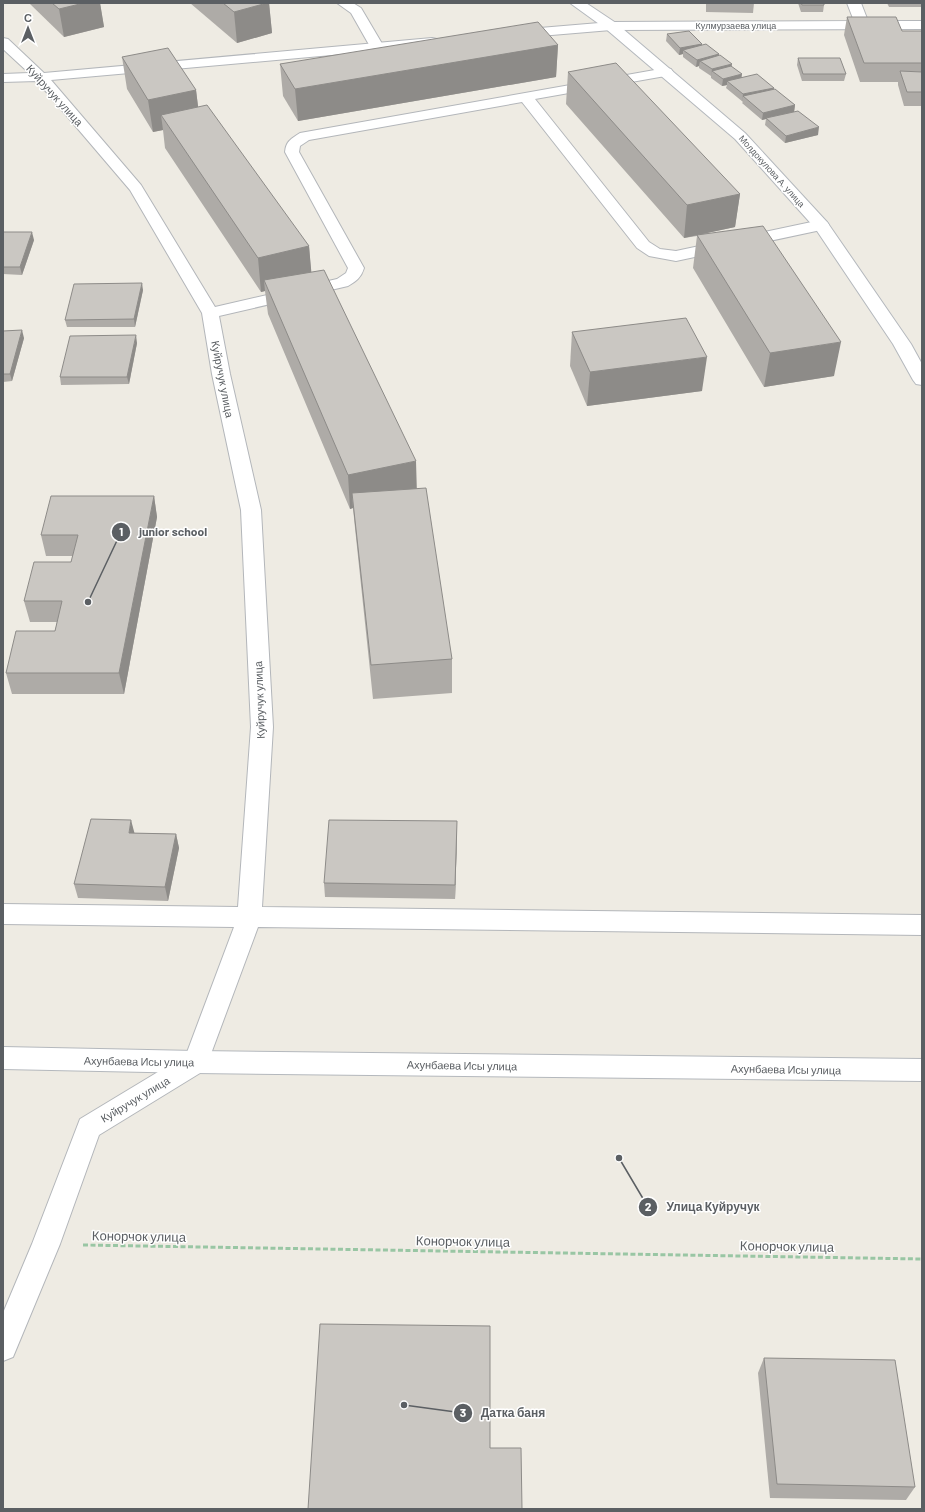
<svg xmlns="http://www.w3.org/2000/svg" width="925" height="1512" font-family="Barlow,sans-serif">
<rect width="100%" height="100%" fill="#eeebe3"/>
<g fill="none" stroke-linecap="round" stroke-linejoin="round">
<g stroke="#b3b6ba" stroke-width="2">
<path id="lane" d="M337 3H353L361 8 384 47 382 50H372L351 13Z"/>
</g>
<g stroke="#b3b6ba" stroke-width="2">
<g id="street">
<path d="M847 3H861L868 21H922V29L611 30 516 38 511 37 509 34 511 31 516 30 611 22 854 21Z"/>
<path d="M3 38 8 39 44 73 432 38 437 39 439 42 437 45 432 46 51 80 141 185 215 307 337 279 346 273 348 268 285 152C286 141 291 139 300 133L666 68 671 69 673 72 671 75 535 99 649 242 660 249 676 251 821 220 827 222 829 225 827 228 821 230 676 261 649 256 637 248 522 102 309 140 300 146 299 152 364 268C361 278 356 281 348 286L219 316 230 374 261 510 273 727 262 907 922 915V935L258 927 205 1070 99 1135 60 1244 13 1357 3 1361V1313L32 1244 80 1119 186 1055 234 927 3 924V904L238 907 251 727 241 510 212 374 202 313 130 190 37 81 3 82V74L29 73 3 49Z"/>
</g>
</g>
<g stroke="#b4b8bd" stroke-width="2">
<g id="secondary">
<path d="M570 3H586L616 23 745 133 827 222 911 344 922 364V385L916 384 913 380 893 344 815 228 735 139 606 29Z"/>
<path d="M3 1047 196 1051 922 1059V1081L196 1073 3 1069Z"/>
</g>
</g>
<path stroke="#99c6a4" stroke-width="3" stroke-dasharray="5 2.5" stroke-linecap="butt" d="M83 1245 922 1259"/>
<use href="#lane" fill="#fff" fill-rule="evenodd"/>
<use href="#street" fill="#fff" fill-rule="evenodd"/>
<use href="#secondary" fill="#fff" fill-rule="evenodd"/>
</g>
<g fill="#aeaba7">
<path d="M29 3H100L104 27 64 37Z"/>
<path d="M190 3H269L272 33 237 43Z"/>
<path d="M706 3H754L753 13 706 12Z"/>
<path d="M798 3H824V5L823 12H801Z"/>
<path d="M887 3H922V7H889Z"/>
<path d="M847 17 902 31H922V106H904L898 85V82H860L844 35Z"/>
<path d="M667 34 702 44V45L719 56 732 67 741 77 774 88 773 89 795 105 794 112 818 135 785 143 765 125 766 119 762 120 742 103 743 102 726 88 727 85 722 86 711 78V76L699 68V66L696 67 683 57V54L679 55 666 41Z"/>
<path d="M558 45 556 77 298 121 283 96 280 64Z"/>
<path d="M122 57 196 90 198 107 309 246 311 272 416 489 452 659V693L373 699 355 528 353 508 350 509 268 314 265 291 261 292 165 148 163 130 153 132 127 89Z"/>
<path d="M798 58 846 74 844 81H802L797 65Z"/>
<path d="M568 72 740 194 735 227 707 233 834 376 764 387 693 268 697 236 684 238 566 104Z"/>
<path d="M3 232 34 240 22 275 3 274Z"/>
<path d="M143 290 135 327H67L65 320Z"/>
<path d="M3 331 24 338 12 381 3 382Z"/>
<path d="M572 332 702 391 587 406 570 366Z"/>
<path d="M137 343 129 384 61 385 60 377Z"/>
<path d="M154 496 157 517 124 694H12L6 673 55 631 57 622H30L24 601 71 562 73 556H46L41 535Z"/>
<path d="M134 833 176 834 179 848 168 901 78 898 74 884Z"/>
<path d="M457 835 455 899 325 897 324 883Z"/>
<path d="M764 1358 915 1487 906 1500 770 1498 758 1373Z"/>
</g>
<g fill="#8d8b88">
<path d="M84 3H100L104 27 64 37 59 9Z"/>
<path d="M267 3H269L272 33 237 43 234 12Z"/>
<path d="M702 44 701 51 683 50V54L679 55 680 48Z"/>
<path d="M558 45 556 77 298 121 295 89Z"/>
<path d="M719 54 718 61H700L699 66 696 67 697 60Z"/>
<path d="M732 64 731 71H712L711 76 712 69Z"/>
<path d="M742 74 741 82 727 81V85L722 86 723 79Z"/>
<path d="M774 88 773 95 743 96 742 102 743 94Z"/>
<path d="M196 90 200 122 161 115 163 130 153 132 148 100Z"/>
<path d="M795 105 794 112 766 118V119L762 120 763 113Z"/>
<path d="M819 127 818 135 785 143 786 136Z"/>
<path d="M740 194 735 227 684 238 687 205Z"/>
<path d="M32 232 34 240 22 275 20 267Z"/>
<path d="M309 246 312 279 264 280 265 291 261 292 258 258Z"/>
<path d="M142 283 143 290 135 327 134 319Z"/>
<path d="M22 330 24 338 12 381 10 374Z"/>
<path d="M136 335 137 343 129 384 127 377Z"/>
<path d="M841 342 834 376 764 387 770 353Z"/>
<path d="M707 357 702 391 587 406 590 372Z"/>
<path d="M416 461 417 495 352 493 353 508 350 509 348 475Z"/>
<path d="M154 496 157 517 124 694 119 673Z"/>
<path d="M131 820 135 835 129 833Z"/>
<path d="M457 821V835L455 899V885Z"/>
<path d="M176 834 179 848 168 901 165 887Z"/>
</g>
<g fill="#cac7c2" stroke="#8d8b88">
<path d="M52 3H84L59 9Z"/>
<path d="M223 3H267L234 12Z"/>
<path d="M801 3H824V5H802Z"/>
<path d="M847 17H896L902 31H922V63H864Z"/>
<path d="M538 22 558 45 295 89 280 64Z"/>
<path d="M689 31 702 44 680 48 667 34Z"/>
<path d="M706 44 719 54 697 60 683 50Z"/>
<path d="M168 48 196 90 148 100 122 57Z"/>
<path d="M720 55 732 64 712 69 700 61Z"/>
<path d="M798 58H840L846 74H803Z"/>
<path d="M616 63 740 194 687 205 568 72Z"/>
<path d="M731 66 742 74 723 79 712 71Z"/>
<path d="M900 71 922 72V92H907Z"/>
<path d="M757 74 774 88 743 94 727 81Z"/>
<path d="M775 89 795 105 763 113 743 96Z"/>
<path d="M207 105 309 246 258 258 161 115Z"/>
<path d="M798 111 819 127 786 136 766 118Z"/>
<path d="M763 226 841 342 770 353 697 235Z"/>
<path d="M3 232H32L20 267H3Z"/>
<path d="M324 270 416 461 348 475 264 280Z"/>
<path d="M142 283 134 319 65 320 74 284Z"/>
<path d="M686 318 707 357 590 372 572 332Z"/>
<path d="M22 330 10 374H3V331Z"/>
<path d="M136 335 127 377H60L70 336Z"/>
<path d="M426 488 452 659 371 665 352 493Z"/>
<path d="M51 496H154L119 673H6L16 631H55L62 601H24L34 562H71L78 535H41Z"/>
<path d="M91 819 131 820 129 833 176 834 165 887 74 884Z"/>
<path d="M329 820 457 821 455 885 324 883Z"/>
<path d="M320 1324 490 1326V1448H521L522 1509H308Z"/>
<path d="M764 1358 895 1360 915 1487 777 1484Z"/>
</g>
<g text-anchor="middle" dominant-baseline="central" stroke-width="3" stroke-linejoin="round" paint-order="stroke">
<g font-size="9" fill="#5b5f63" stroke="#fff">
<text x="736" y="25">Кулмурзаева улица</text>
<text transform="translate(772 171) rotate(48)">Молдокулова А. улица</text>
</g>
<g font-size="11" fill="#5b5f63" stroke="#fff">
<text transform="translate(55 95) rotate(48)">Куйручук улица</text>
<text transform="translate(223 379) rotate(79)">Куйручук улица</text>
<text transform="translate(259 700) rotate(-92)">Куйручук улица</text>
<text transform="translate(139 1061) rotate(1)">Ахунбаева Исы улица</text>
<text transform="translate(462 1065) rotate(1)">Ахунбаева Исы улица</text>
<text transform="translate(786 1069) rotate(1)">Ахунбаева Исы улица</text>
<text transform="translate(135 1099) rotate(-31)">Куйручук улица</text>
</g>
<g font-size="13" fill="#5b5f63" stroke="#fff">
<text transform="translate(139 1236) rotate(1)">Конорчок улица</text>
<text transform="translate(463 1241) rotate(1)">Конорчок улица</text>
<text transform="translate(787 1246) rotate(1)">Конорчок улица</text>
</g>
</g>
<path fill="none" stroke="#5b5f63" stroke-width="1.5" d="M88 602L121 532M619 1158L648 1207M404 1405L463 1413"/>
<g fill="#5b5f63" stroke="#fff" stroke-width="1.5">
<circle cx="88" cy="602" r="4"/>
<circle cx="619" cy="1158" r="4"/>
<circle cx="404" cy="1405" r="4"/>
<circle cx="121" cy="532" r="10"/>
<circle cx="648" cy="1207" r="10"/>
<circle cx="463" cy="1413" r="10"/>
</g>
<g font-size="12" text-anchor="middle" font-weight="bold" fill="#fff">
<text x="121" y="536">1</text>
<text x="648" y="1211">2</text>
<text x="463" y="1417">3</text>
</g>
<g font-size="12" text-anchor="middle" font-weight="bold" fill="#5b5f63" stroke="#fff" stroke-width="3" stroke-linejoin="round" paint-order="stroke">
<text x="173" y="536">junior school</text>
<text x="713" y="1211">Улица Куйручук</text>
<text x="513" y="1417">Датка баня</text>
</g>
<rect width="925" height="1512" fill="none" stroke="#5b5f63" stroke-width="8"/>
<g transform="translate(28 28)" stroke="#ffffff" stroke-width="3" paint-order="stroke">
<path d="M0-3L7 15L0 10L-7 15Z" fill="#5b5f63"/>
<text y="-6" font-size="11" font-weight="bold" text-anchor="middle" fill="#5b5f63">С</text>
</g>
</svg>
